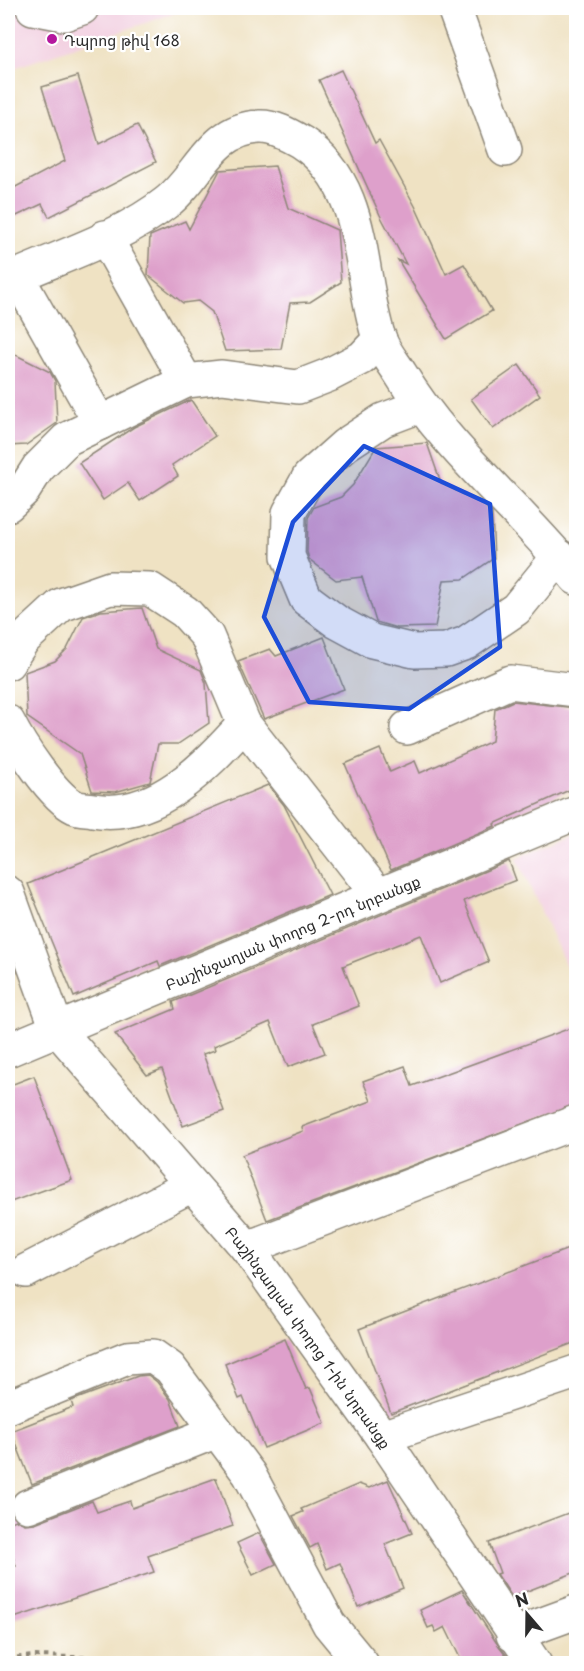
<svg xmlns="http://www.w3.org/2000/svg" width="584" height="1671" font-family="'Playpen Sans','Noto Sans Armenian',sans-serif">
<rect width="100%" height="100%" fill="#fff"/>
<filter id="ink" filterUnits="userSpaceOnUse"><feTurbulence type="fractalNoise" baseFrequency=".0167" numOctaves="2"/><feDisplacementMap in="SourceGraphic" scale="12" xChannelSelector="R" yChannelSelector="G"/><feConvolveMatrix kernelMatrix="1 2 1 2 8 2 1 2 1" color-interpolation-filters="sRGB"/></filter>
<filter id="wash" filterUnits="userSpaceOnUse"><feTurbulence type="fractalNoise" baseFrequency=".008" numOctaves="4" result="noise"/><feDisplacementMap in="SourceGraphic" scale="24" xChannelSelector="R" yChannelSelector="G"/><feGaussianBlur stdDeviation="1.35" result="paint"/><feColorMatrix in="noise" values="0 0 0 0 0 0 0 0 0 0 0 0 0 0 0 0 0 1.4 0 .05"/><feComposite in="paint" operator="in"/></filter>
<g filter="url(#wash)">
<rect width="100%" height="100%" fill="#efe2c3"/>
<g fill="#f2cfe0">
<path d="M8 8H189L8 70Z"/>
<path d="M576 833V988L517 858Z"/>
</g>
<g id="blocks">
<g fill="#dea0cb">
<path d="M341 70 375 143 379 140 415 206 446 274 464 264 492 311 446 339 398 260 406 264 380 215 319 80Z"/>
<path d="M78 76 99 144 137 125 156 162 49 217 42 204 8 220V191L65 161 42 87Z"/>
<path d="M275 166 288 208 337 230 341 282 310 302 290 303 281 349 225 351 212 312 198 301 183 303 148 275 150 236 185 221 189 229 220 170Z"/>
<path d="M8 351 50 372 55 381 57 423 26 445 8 446Z"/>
<path d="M519 365 540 395 493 429 471 399Z"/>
<path d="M191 400 215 436 172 465 178 476 140 501 128 483 103 500 79 463 134 427Z"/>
<path d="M427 443 441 483 483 504 492 513 494 558 463 579 444 580 435 627 397 628 376 622 362 577 336 580 309 559 307 552 308 518 314 507 341 497 353 485 376 447Z"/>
<path d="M142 608 156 649 201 670 206 683 209 723 178 744H158L150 782 115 792 92 791 80 754 27 717 25 672 55 661 67 649 83 617 101 611Z"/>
<path d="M324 637 344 689 264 719 238 661 270 649 276 656Z"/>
<path d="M513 701 576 708V787L494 824 495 826 391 870 345 764 380 749 390 772 415 761 420 773 492 741 495 709Z"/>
<path d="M268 785 284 805 330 895 160 966 158 961 74 997 28 884Z"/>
<path d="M509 861 516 880 464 901 489 962 440 983 421 935 343 966 359 1006 313 1024 325 1053 288 1067 270 1022 214 1046 215 1050 203 1054 224 1111 183 1126 162 1069 147 1075 115 1034 175 1009 173 1002Z"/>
<path d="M576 1026V1104L267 1220 242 1155 303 1131 302 1127 371 1101 363 1081 405 1066 412 1086Z"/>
<path d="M34 1076 72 1180 8 1203V1086Z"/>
<path d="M576 1246V1342L391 1413 359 1329Z"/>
<path d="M285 1339 306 1389 310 1388 325 1423 264 1448 243 1397 239 1399 225 1364Z"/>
<path d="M148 1375 157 1382 170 1399 180 1426 32 1484 11 1431 73 1407 71 1401 138 1376Z"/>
<path d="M216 1478 233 1526 148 1556 154 1572 8 1620V1569L16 1566 8 1542V1523L16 1520 25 1524 35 1523 92 1501 97 1512 130 1501 132 1508Z"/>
<path d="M388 1480 412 1533 385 1544 403 1588 358 1607 340 1563 327 1569 317 1544 310 1548 293 1516 303 1512 301 1509 359 1484 369 1488Z"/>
<path d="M576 1510V1572L512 1597 497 1574 500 1573 489 1543Z"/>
<path d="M259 1533 276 1564 253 1575 237 1543Z"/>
<path d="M462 1590 496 1642 507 1656 493 1664H463L445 1627 436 1632 433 1626 428 1628 420 1610Z"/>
</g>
</g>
</g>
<g filter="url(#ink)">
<use href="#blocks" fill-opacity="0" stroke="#8d8677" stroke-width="1.5"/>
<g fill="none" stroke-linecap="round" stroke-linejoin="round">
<g stroke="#8d8677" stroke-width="36">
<g id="minor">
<path d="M33 8 64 14 82 8"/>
<path d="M454 8 505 150"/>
<path d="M105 237 186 381"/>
<path d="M17 276 100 423"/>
<path d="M8 277 17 276C67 254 124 236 167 202 199 177 212 129 259 127 273 126 289 135 301 142 368 185 357 271 379 338 383 350 393 362 400 373 446 450 520 508 576 578"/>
<path d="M420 406 383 420 345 445 309 477 289 513 288 556 306 599 337 622 372 641 414 651 446 650 466 643 516 609 559 556"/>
<path d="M8 505 24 490 38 468 67 439 186 381 222 377 298 387 329 375 362 358 380 339"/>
<path d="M8 663 23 640 61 605 110 588 150 589 185 612 207 636 244 724 378 895"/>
<path d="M8 722C19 744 53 797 75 807 80 809 88 809 93 810 155 821 206 766 244 724"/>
<path d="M407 728 510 682 576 690"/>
<path id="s1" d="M8 893 57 1029 247 1248 382 1437 535 1664"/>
<path id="s2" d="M8 1050 576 813"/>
<path d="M247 1248 576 1122"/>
<path d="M26 1271 192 1185"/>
<path d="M8 1407 127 1358 153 1356 170 1368 249 1474 329 1624 362 1664"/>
<path d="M382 1437 576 1372"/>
<path d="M28 1506 217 1431"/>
<path d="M513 1635 576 1612"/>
</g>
</g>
<path stroke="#8d8677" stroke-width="4" stroke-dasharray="4.5 4.5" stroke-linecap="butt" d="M8 1658 34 1656 318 1663"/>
<use href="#minor" stroke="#fff" stroke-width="33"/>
</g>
</g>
<path fill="#1d4ed8" fill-opacity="0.2" stroke="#1d4ed8" stroke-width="4.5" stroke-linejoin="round" d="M364 446 490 504 500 647 409 709 309 702 264 617 293 522Z"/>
<circle fill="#b5179e" stroke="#fff" stroke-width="2" cx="52" cy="39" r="6"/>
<g text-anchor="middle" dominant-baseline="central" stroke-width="4.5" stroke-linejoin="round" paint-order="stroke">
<g font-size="15" fill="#2b2b2b" stroke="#fff" text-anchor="start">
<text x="64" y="39">Դպրոց թիվ 168</text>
</g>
<g font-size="15" fill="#2b2b2b" stroke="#fff">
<text stroke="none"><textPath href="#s2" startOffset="308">Բաշինջաղյան փողոց 2-րդ նրբանցք</textPath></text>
<text stroke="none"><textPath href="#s1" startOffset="543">Բաշինջաղյան փողոց 1-ին նրբանցք</textPath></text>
</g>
</g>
<rect width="584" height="1671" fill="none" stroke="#fff" stroke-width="30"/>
<g transform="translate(527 1614) rotate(340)" stroke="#ffffff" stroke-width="4.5" paint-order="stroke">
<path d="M0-4.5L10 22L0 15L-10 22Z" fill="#2b2b2b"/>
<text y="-9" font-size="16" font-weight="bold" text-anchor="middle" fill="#2b2b2b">N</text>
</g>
</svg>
